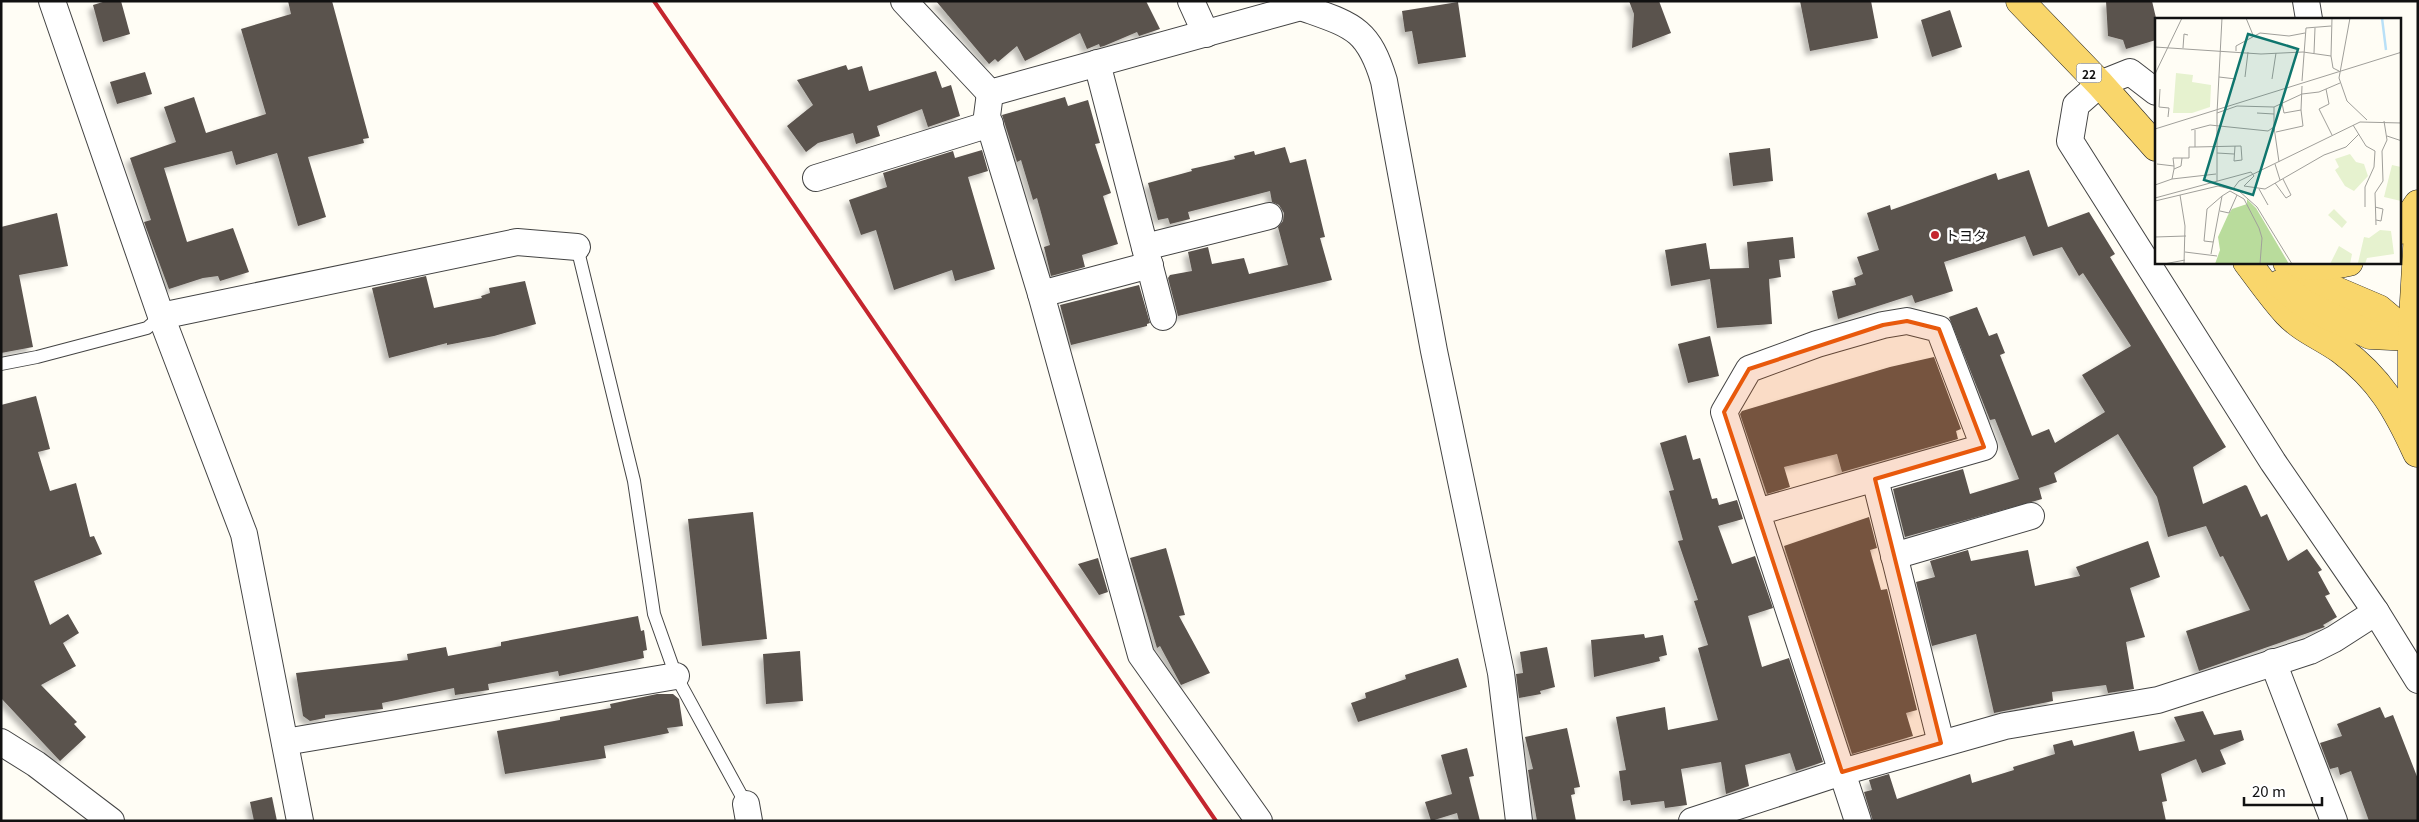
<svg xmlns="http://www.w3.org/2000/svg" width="2419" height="822" font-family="Georgia,'Noto Sans JP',serif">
<defs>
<filter id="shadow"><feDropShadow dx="-4.5" dy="4.5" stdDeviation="2.5" flood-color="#0004"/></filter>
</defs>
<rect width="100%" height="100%" fill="#fffdf5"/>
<g fill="#5a524d" filter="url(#shadow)">
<path d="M106 1H121L130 34 103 42 93 5Z"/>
<path d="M288 1H332L369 138 363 139 364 143 308 157 326 217 298 226 277 153 236 165 232 151 164 168 187 242 233 228 249 272 220 281 218 276 203 278 169 289 144 222 151 220 130 158 176 142 164 107 194 97 206 133 266 114 241 29 291 14Z"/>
<path d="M936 1H1146L1160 29 1139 36 1137 32 1104 46 1100 47 1099 44 1087 49 1080 33 1025 61 1017 46 998 62 995 59 989 64Z"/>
<path d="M1629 1H1659L1671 33 1632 48 1634 14Z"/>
<path d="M1800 1H1871L1878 38 1810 51Z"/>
<path d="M2106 1H2152L2156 18V40L2126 49 2123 40 2108 36Z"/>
<path d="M1458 2 1466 57 1418 64 1412 31 1405 32 1402 11Z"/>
<path d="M1950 10 1962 47 1932 57 1921 20Z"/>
<path d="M846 65 848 70 862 66 869 91 936 71 942 88 951 85 960 116 928 127 922 109 877 126 880 136 856 144 853 133 818 143 806 152 787 126 813 105 797 80Z"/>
<path d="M145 72 152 94 117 104 110 82Z"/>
<path d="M1065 97 1068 106 1088 100 1100 143 1095 144 1111 193 1103 196 1118 244 1082 255 1085 267 1051 276 1044 247 1050 245 1037 198 1033 200 1021 160 1017 162 1002 115Z"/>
<path d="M1285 147 1290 163 1306 159 1325 237 1320 238 1332 280 1178 316 1168 278 1170 275 1192 271 1188 252 1208 247 1212 264 1244 258 1249 274 1288 265 1278 227 1283 221 1284 213 1279 205 1272 202 1270 191 1188 212 1190 219 1170 224 1168 218 1158 220 1148 183 1192 171 1191 169 1235 159 1234 156 1254 151 1255 155Z"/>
<path d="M1770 148 1773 181 1733 186 1729 153Z"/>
<path d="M982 150 988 171 968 177 995 269 955 281 952 270 894 290 876 230 861 235 849 200 887 187 883 173 953 151 955 158Z"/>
<path d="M2029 170 2048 227 2089 212 2115 254 2110 257 2226 447 2193 467 2203 504 2245 485 2247 486 2261 517 2267 514 2288 561 2307 549 2322 570 2318 572 2330 594 2325 596 2337 617 2323 625 2325 627 2199 671 2186 631 2250 610 2223 556 2220 557 2206 526 2168 537 2157 497 2118 434 2054 473 2057 482 2039 488 2042 499 1905 537 1893 489 1963 469 1970 494 2019 479 1995 419 1990 420 1949 317 1977 307 1989 336 1997 333 2005 353 2000 355 2032 436 2049 429 2055 443 2105 412 2082 375 2131 346 2083 273 2079 276 2062 247 2033 256 2025 236 1944 262 1953 291 1915 303 1912 295 1838 319 1832 291 1856 285 1854 278 1863 274 1857 257 1879 250 1867 213 1890 205 1891 210 1996 173 1998 180Z"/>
<path d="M57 213 68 266 19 275 33 347 1 353V227Z"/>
<path d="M1793 237 1795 258 1779 260 1781 277 1769 279 1772 324 1717 328 1710 279 1671 286 1665 250 1706 243 1710 269 1749 268 1747 242Z"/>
<path d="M426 276 434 308 482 298 481 296 490 293 489 288 525 281 536 324 494 336 447 345V343L389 358 372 288Z"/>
<path d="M1139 285 1150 323 1147 324V326L1071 345 1060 305Z"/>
<path d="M1710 336 1719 376 1688 383 1678 344Z"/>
<path d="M1934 357 1961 429 1956 431 1958 439 1842 472 1837 454 1784 467 1790 487 1767 494 1740 414 1742 411 1890 367Z"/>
<path d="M36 396 50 449 38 452 50 491 76 483 90 537 94 536 102 554 34 581 50 625 68 614 79 633 63 643 76 666 41 685 77 722 74 724 86 737 60 761 1 698V405Z"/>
<path d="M1686 435 1693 460 1700 458 1712 499 1717 498 1719 505 1737 500 1743 519 1718 526 1732 564 1755 556 1773 608 1748 616 1762 667 1789 658 1823 762 1796 771 1790 753 1745 765 1749 786 1726 794 1721 762 1681 769 1687 805 1665 808 1664 801 1631 805 1630 800 1623 801 1619 771 1626 770 1616 717 1665 707 1668 730 1718 720 1698 648 1708 645 1694 601 1698 600 1678 541 1683 540 1669 491 1674 490 1660 443Z"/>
<path d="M753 512 767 639 702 646 688 519Z"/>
<path d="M1869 517 1877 548 1870 550 1881 590 1887 589 1917 710 1906 713 1913 736 1852 754 1784 546Z"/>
<path d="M2148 541 2160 577 2130 588 2145 637 2126 642 2134 689 2108 693 2106 685 2052 692 2053 701 1994 713 1976 634 1932 646 1916 582 1935 577 1930 561 1968 550 1971 561 2028 550 2035 586 2080 576 2076 567Z"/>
<path d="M1166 548 1185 615 1179 616 1210 673 1181 685 1160 646 1157 648 1130 558Z"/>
<path d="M1098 558 1108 592 1099 595 1078 564Z"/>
<path d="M638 616 641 631 644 630 647 650 643 651 644 658 559 676 558 671 488 684 489 690 455 695 454 688 382 703 383 709 325 715V718L310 721 303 716 296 673 408 660 407 654 446 647 448 656 501 646V642Z"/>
<path d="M1644 634 1645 638 1663 635 1667 655 1659 657 1660 661 1594 677 1591 640Z"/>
<path d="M1547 647 1555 687 1540 691 1541 694 1519 698 1516 674 1523 673 1520 652Z"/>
<path d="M800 651 803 701 766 704 763 654Z"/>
<path d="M1458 658 1467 687 1358 722 1351 703 1366 698 1365 693 1406 679 1405 675Z"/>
<path d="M657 694H673L679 699 683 726 667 728 669 733 604 746 606 758 505 774 497 731 560 720V717L611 708 610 704Z"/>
<path d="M2380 707 2385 718 2393 715 2418 779V821H2369L2351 771 2340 775 2338 767 2330 769 2320 743 2342 736 2337 724Z"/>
<path d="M2203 711 2214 735 2241 730 2244 740 2220 750 2226 764 2202 773 2196 759 2161 774 2167 801 2162 802 2166 821H1873L1864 792 1872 790 1869 780 1889 774 1897 799 1970 774 1972 783 2014 770 2013 767 2055 754 2053 745 2072 740 2074 746 2134 731 2139 751 2185 741 2174 717Z"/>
<path d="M1567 728 1580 787 1574 788 1575 794 1571 795 1576 821H1537L1528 770 1533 769 1525 737Z"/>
<path d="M1467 748 1474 776 1469 777 1480 821H1459L1457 813 1431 821 1425 802 1452 794 1441 755Z"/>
<path d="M272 797 277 821H254L250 802Z"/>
</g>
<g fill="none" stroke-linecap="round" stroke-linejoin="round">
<g stroke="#444" stroke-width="14">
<g id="lane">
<path d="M577 247 634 481 654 614 676 676 746 804"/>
<path d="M1 364 37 357 147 328 161 316"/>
</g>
</g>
<g stroke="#444" stroke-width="28">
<g id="street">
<path d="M52 1 161 316 244 534 300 821"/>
<path d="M904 1 990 93 1301 7 1302 1"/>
<path d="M1191 1 1206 34"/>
<path d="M2306 1 2309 19"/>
<path d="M1301 7C1351 25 1368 27 1384 81L1434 351 1501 673 1519 821"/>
<path d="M1097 63 1163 317"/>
<path d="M2156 92 2130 72 2100 84 2076 105 2070 141 2273 462 2376 612 2418 680"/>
<path d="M990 93 987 116 1041 294 1141 655 1259 821"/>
<path d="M816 178 990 124"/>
<path d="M1145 247 1269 216"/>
<path d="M1041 294 1150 265"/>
<path d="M161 316 517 242 577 247"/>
<path d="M1875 479 1941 743"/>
<path d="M1757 512 1984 447 1939 329 1907 321 1883 325 1817 344 1749 369 1724 412 1858 821"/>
<path d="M1894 556 2031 516"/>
<path d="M2273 662 2334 821"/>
<path d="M1 742 36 764 111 821"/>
<path d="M285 742 676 676"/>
<path d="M746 804 749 821"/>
<path d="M1692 821 1842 772 2005 726 2158 700 2310 651 2334 639 2376 612"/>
</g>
</g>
<g stroke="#222" stroke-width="29">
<g id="primary">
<path d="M2020 1 2100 84 2156 147"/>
<path d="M2400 230 2418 204"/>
<path d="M2247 262C2260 279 2273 298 2287 313 2303 330 2323 337 2341 350 2380 379 2397 409 2417 453"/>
<path d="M2287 262 2318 283 2379 309 2417 341"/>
<path d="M2292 263C2312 267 2329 267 2349 262"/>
<path d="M2280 284 2304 304 2370 335 2412 337"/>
<path d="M2416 436 2412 395V337L2418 231"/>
</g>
</g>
<use href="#lane" stroke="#fff" stroke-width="12"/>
<use href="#street" stroke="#fff" stroke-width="26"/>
<use href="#primary" stroke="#f9d66b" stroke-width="28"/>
<path stroke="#c4262e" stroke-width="4" d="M654 1 1216 821"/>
</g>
<path fill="#e8590c" fill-opacity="0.2" stroke="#e8590c" stroke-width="4" stroke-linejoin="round" d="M1907 321 1939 329 1984 447 1875 479 1941 743 1842 772 1724 412 1749 369 1883 325Z"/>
<circle fill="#c4262e" stroke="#fff" stroke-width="2" cx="1935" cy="235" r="5"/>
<g text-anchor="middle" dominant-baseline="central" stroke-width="5" stroke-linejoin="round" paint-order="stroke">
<rect fill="#fff" stroke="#585858" stroke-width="1" x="2076.5" y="63.5" width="25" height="19" rx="4"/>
<g font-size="12" font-weight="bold" fill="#111">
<text x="2089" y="73">22</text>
</g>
<g font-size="14" fill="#111" stroke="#fff" text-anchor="start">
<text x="1945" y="235">トヨタ</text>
</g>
</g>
<g transform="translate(2155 18)">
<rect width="246" height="246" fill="#fffdf5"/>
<path d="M92 181 101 190 134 246H60L65 232 63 219 73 197 77 191 92 186Z" fill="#b9dc9c"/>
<path d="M21 55 38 57 37 64 56 67 55 89 37 95H18ZM195 136 201 144 209 146 213 158 199 173 190 168 180 152 184 149 180 141ZM237 147 246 149V183L229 179ZM179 191 192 204 187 210 173 197ZM225 212 236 213 239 236 212 240 210 246 203 245 209 219 214 220ZM184 228 197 236 195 246H175Z" fill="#e6f2cf"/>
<path fill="none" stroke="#b9e0f7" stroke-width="2.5" d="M227 0 231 32"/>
<path fill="none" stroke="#a09f9a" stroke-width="1" d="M91 0 98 17M177 0 176 38 178 50 184 53M195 0 184 60 192 83 212 102M0 29 106 36 148 34 176 38M28 30 29 16 33 17M81 33V28L105 15 134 18 150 15M159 35 160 10M0 56 27 0M64 59 81 61M90 59 93 34M117 61 121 35M147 63 151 10 176 8M5 71 4 89 14 90 13 99M171 71 174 86 164 91 177 117M146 92 147 68M62 95 82 88 119 89M102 95 119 96M198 107 211 128 220 133 219 149 210 169V189M0 111 247 34M36 112 55 107 113 113 119 109M40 112V129M121 114 148 108 146 92 129 95 127 85M232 118 247 123M62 135 79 136M124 144 119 109V89L147 76 164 74 185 65M2 146 19 148V151M120 146 125 162M19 148 18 140H27M17 161 19 151 26 148 27 140H34V129H40L86 128 87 142 79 143 80 128M62 163V95L67 0M120 165 131 180 136 177 128 161M0 167 17 161 61 156M78 171 84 163 205 104 247 105M104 171 113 187M75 173 89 181 104 210 107 220 105 246M25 177 30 208 29 246M0 180 96 154 99 158 89 168 110 171 169 137 191 129 204 116M0 183 63 168 84 173 102 189 137 246M220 189 228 191 226 203 221 202M65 193 74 195 82 177M221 207 220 175 228 163 227 133 232 122 229 103M0 219 31 218M58 224 49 223 52 191 67 178M30 234 62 238M56 236 67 178 75 173M9 246 30 242"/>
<path fill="#0f766e" fill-opacity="0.15" stroke="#0f766e" stroke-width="2.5" d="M93 16 143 31 98 177 49 162Z"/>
<rect width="246" height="246" fill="none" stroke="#111" stroke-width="2.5"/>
</g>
<rect width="2419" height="822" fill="none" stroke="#111111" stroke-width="5"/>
<path d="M2244 797v8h78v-8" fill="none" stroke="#111111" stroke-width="2.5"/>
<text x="2252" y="797" font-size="15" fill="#111111" stroke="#ffffff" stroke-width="4" paint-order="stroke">20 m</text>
</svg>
